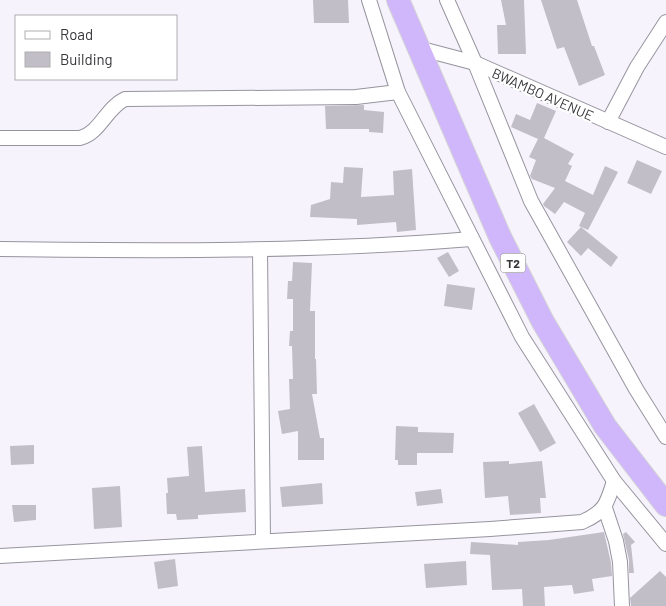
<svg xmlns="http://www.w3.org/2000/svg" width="666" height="606" font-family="Barlow,sans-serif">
<rect width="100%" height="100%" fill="#f6f3fd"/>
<g fill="#c1bec8">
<path d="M313 0H348L349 23H314Z"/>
<path d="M501 0H524L526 54H498L497 25H506Z"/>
<path d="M541 0H577L592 46H594L605 75 579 86 564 47 557 49Z"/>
<path d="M537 103 556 111 544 138 574 154 568 164 572 166 565 181 593 195 605 166 618 172 588 230 579 226 585 213 564 202 555 214 544 206 543 204 555 188 532 179 530 176 536 160 529 157 538 139 511 127 516 114 530 120Z"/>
<path d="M364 105V110L384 112 383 133 369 132V129H326L325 106Z"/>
<path d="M637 160 662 171 651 194 627 183Z"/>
<path d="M344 167 363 168 361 197 394 195 393 171 412 169 416 230 397 232 396 222 357 225V219L310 217 311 205 330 199 331 182 343 183Z"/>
<path d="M581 227 618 257 611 267 588 248 581 256 567 242Z"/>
<path d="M448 252 459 271 449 277 437 258Z"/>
<path d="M293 262 312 263 310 311H315V359H316L317 394H312L320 438H324V460H298V431L282 434 278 411 290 409 289 379H293L292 346H289L290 331H293V299H287L288 281H292Z"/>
<path d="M447 284 475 288 472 310 444 306Z"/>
<path d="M534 404 556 443 540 452 518 413Z"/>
<path d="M396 426 418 427V432L454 433 453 453H417V465H398V460H395Z"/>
<path d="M34 445V464L11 465 10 446Z"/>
<path d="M202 446 205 492 245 489 246 512 198 515V519L177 520 176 514H167L166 493H168L167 478 189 476 187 447Z"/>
<path d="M509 461V464L542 461 546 498H540L541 513 510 515 508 496 485 498 483 462Z"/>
<path d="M322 483 323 504 282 507 280 487Z"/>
<path d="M120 486 122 527 94 529 92 488Z"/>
<path d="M441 489 443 503 417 506 415 492Z"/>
<path d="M12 505H36V520L14 522Z"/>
<path d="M604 532 611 563 612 576 592 579 594 591 574 594 572 585 544 587 545 606H523L522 589 492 590 490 555 470 554 471 542 518 545V542L549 540Z"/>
<path d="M626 532 635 542 631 545 634 573H629V560L623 534Z"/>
<path d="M175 559 178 586 158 589 154 562Z"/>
<path d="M466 561 467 585 426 588 424 564Z"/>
<path d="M660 571 666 577V606H631L630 598Z"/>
</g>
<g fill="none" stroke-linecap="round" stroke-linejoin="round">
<g stroke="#96949d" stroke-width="16">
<g id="minor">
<path d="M369 0 398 92 522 337 614 481 666 544"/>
<path d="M447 0 475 63 531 201 636 389 666 437"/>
<path d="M418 48 475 63 666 147"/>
<path d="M608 122 637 67 666 22"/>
<path d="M0 138H80C100 133 106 108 125 99L356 97 398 92"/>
<path d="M0 249C157 251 315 252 471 239"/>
<path d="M260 250 263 541"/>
<path d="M605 508 616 541 620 562 622 606"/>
<path d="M0 556 490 529 582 522C605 512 607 504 614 481"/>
</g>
</g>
<g stroke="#d3d3d4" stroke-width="24">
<path id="trunk" d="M398 0 500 237 543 322 605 426 666 505"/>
</g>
<use href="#minor" stroke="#fff" stroke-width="14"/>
<use href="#trunk" stroke="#d0b7fc" stroke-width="22"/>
</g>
<g text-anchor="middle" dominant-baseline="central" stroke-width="4.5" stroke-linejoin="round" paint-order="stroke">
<rect fill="#fff" stroke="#737275" stroke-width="1" x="500.5" y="253.5" width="25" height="19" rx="4"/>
<g font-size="12" font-weight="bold" fill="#37363a">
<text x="513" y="263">T2</text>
</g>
<g font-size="14" fill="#37363a" stroke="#fff">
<text transform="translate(543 94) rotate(24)">BWAMBO AVENUE</text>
</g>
</g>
<rect x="15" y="15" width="162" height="65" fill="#ffffff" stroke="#afafb0"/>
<rect x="25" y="31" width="25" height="8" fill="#ffffff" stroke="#afafb0"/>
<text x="60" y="40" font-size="15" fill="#37363a">Road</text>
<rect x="25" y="52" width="25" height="15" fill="#c1bec8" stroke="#afafb0"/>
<text x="60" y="65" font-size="15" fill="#37363a">Building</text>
</svg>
